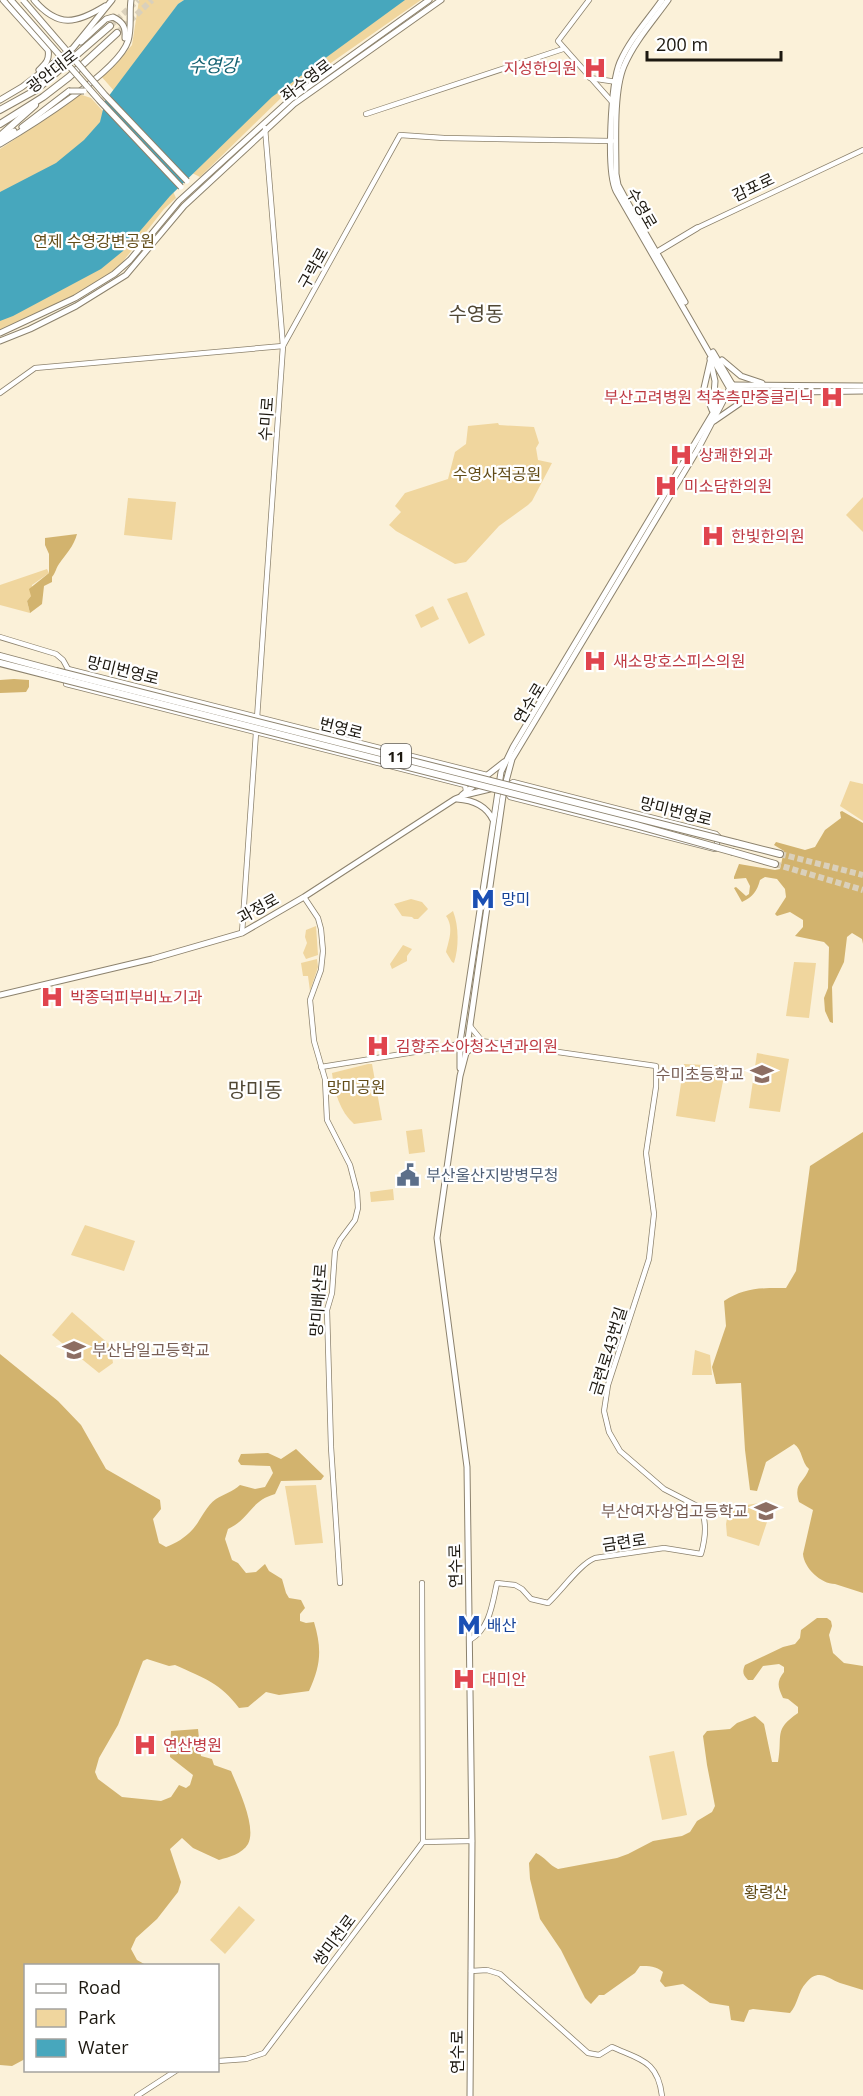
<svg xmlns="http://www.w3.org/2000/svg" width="863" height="2096" font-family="'Open Sans','Noto Sans KR',sans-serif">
<rect width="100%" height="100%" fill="#fbf1d9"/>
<g fill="#f0d69e">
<path d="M139 0H184L178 4 115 92 101 76 116 64 132 45Z"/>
<path d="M399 0H421L282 97 200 177 186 170 274 90Z"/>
<path d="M79 94 91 98 170 185 176 198 164 209 118 268 77 295 0 330V149L56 112Z"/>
<path d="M498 423 499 425 534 427 539 443 536 448 538 460 552 463 532 501 528 505 499 526 466 562 455 564 396 531 389 525 401 512 395 506 405 493 448 479 455 452 466 444 468 426Z"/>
<path d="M863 497V532L846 515Z"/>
<path d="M128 498 176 502 172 540 124 535Z"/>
<path d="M47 569 49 573 32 585 31 596 27 601 30 613 0 605V585Z"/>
<path d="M467 592 485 635 469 644 447 599Z"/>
<path d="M433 606 439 619 421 628 415 615Z"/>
<path d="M850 781 863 784V821L840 806Z"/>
<path d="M411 899 422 902 428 909 418 919H414L412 917 402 916 394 904Z"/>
<path d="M453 911C459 926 459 948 454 963L452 962 446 952C449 940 454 927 446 916Z"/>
<path d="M316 926 318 955 306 959 303 953 307 943 305 937 306 930Z"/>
<path d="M403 945 412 949 407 956V961L392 969 390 964Z"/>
<path d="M317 959 318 967 310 991 308 976H303L301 963Z"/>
<path d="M794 962 816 963 809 1018 786 1016Z"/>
<path d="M757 1053 789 1059 780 1112 749 1108Z"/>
<path d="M368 1064H372L382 1120 354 1124C340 1112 334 1091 332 1073Z"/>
<path d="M684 1064 726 1066 715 1122 676 1116Z"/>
<path d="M422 1129 425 1152 409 1154 406 1131Z"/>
<path d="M393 1189 394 1200 371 1202 370 1192Z"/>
<path d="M85 1225 135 1241 124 1271 71 1255Z"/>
<path d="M72 1312 110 1345 113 1363 99 1373 52 1335Z"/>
<path d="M695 1350 710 1355 712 1375H692Z"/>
<path d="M316 1485 323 1543 295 1545 285 1486Z"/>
<path d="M759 1503 772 1507 759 1546 727 1536 726 1524 729 1508Z"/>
<path d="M674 1751 687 1815 662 1820 649 1756Z"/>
<path d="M239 1906 255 1920 225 1954 210 1940Z"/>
</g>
<g fill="#d2b36e">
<path d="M77 534C74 546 66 554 59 564 56 568 56 572 52 577V582L44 586 42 604 30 613 27 601 31 596 29 589 49 573V554L45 545V538Z"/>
<path d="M14 679 29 680V687L26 692 0 693V680Z"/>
<path d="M842 811 863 823V944L862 939 852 933 847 937 844 962 832 987 833 1023 830 1022 825 1011 824 998 828 988 829 947 824 942 795 936 803 927V920L790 912 777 916 775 914 786 897 785 889 777 879 765 877 760 880C757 891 753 897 742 902L734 888 736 887 746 896 749 894 750 886 746 878 734 879V877L739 864 775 870 780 869 784 851 774 845 776 842 805 850 815 847 825 830 841 818 840 812Z"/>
<path d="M863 1132V1593L835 1584C821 1584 804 1568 803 1554L813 1510 799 1502C793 1483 804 1483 809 1469 801 1462 803 1450 794 1444L766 1462 757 1491 750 1490 745 1450 741 1383 716 1384 712 1367 726 1326 724 1301C745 1287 762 1288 786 1288L796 1271 810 1166Z"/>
<path d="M0 1354 58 1401 81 1425 106 1469 160 1500 161 1509 153 1519 159 1543 166 1547C176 1543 185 1538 193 1529 201 1520 205 1507 216 1499 224 1494 232 1492 240 1485L255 1489 265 1487 273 1473 270 1466 241 1465 238 1461 241 1454 268 1453 281 1459 296 1449 324 1476 321 1480 281 1481 275 1494C250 1501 250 1519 228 1529L225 1539 232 1560 238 1563 246 1573 256 1572 265 1564 269 1571 282 1579 286 1593 289 1598 301 1600 305 1608 300 1614V1621L306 1623 314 1622C322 1649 321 1665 309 1691L279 1695 266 1692 248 1707 239 1708C220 1683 204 1678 175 1665L169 1666 147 1659 143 1661 118 1725 99 1758 95 1772 98 1779 122 1797 161 1801 171 1797 179 1785 186 1788 190 1785 193 1775 170 1757 171 1731 198 1729 201 1756 212 1759 214 1765 231 1771C238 1788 257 1827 248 1844 242 1854 229 1857 219 1860L193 1848 182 1838 170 1849 181 1882 178 1892 157 1919 136 1938 131 1949 137 1960 146 1965 26 1966 25 2059 12 2066 0 2065Z"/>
<path d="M817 1618H827L831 1621 832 1626 829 1635 833 1653 844 1663 863 1666V1990C855 1988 848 1985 840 1983 827 1978 818 1968 806 1983 798 1991 798 2004 790 2013L753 2009 749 2010 744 2022 731 2020 729 2006 710 2003 683 1984 665 1987 660 1981 663 1972C656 1966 649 1966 640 1966L635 1973 604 1995H599L591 2004 585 1998 561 1950 540 1919 530 1879 529 1863 536 1853C545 1857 549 1865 558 1869L617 1858 628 1854 653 1841 682 1836 690 1832 697 1821 712 1812 715 1806 707 1765 703 1736 707 1731 730 1729 737 1723 755 1716 764 1724 772 1762H778C783 1735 773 1730 798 1713V1707L788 1699 783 1698C778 1687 776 1682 784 1672V1667L779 1664 763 1666 753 1680H748C743 1675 742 1672 745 1665L783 1647 795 1644 800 1638 801 1630Z"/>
</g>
<path fill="#47a7bd" d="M184 0H405L272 97 170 196 123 251 101 269 13 316 0 321V192L56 163 84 140 100 122 105 101 178 4Z"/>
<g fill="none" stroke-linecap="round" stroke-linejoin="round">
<g stroke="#dad0bb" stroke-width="6" stroke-dasharray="6 3" stroke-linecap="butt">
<path d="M110 26 138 0"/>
<path d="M117 33 152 0"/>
<path d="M780 854 863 875"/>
<path d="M775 864 863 890"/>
</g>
<g stroke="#8c826d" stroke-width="6">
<g id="tertiary">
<path d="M589 0 558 41 613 103"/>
<path d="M590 78 617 82"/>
<path d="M366 114 563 49"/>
<path d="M697 228 863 150"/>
<path d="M283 346 400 135 444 138 612 141"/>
<path d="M0 393 35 368 283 346"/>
<path d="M0 637 56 654 63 660 68 669"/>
<path d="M68 669 66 684 465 785 466 791"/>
<path d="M68 669 487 775"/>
<path d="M513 782 716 834 719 837 715 849 510 797 504 789Z"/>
<path d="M504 789 537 796 539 791"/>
<path d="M304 897 318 918 321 929 323 951 321 970 310 1000 314 1041 325 1079 327 1120 350 1165 357 1192 358 1208 355 1220 340 1240 335 1251 332 1293 327 1310 331 1447 340 1583"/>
<path d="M242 933 283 346 265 128"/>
<path d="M466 1053 482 1041 470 1026"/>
<path d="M321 1067 452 1046 467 1039 656 1066V1087L646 1153 654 1214 649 1259 608 1385 604 1411 609 1432 620 1451 664 1489 699 1507C708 1520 705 1540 701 1554L664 1548 595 1558C581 1563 561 1591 548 1603L531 1599 522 1589 515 1585 497 1583C492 1605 490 1628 470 1640"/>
<path d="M422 1583 423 1842"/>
<path d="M471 1971 487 1970 500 1974 588 2053 599 2055 612 2047C641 2060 658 2061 662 2096"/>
<path d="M218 2061 246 2059 264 2053 423 1842 472 1841"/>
<path d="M137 2096 177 2070"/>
</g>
</g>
<g stroke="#8c826d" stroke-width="7">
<g id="secondary">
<path d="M3 0 48 50C50 60 45 64 39 70"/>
<path d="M34 0C58 28 76 24 105 6"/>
<path d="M662 0C648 20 630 39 620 62 611 83 606 170 616 191L730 389"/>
<path d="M668 0C653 21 634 42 624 66 613 92 616 145 616 174L618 185 625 198 685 302"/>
<path d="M81 42 106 19 113 17C123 22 126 27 125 38"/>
<path d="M0 100 22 87 73 48 112 0"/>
<path d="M22 127 69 91"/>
<path d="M0 139 14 131"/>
<path d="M0 144C29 127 118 72 128 41 132 28 129 13 131 0"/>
<path d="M657 252 697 228"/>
<path d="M0 333 75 298 114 274 130 260 179 201 291 99 429 0"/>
<path d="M0 341 30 329 76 306 126 275 184 206 294 104 441 0"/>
<path d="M713 352 732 384"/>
<path d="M710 359 715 381 713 409"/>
<path d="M722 360 741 376 762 383"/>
<path d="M710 362 704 388 712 410"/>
<path d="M731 385 863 386"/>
<path d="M730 389 798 392 863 391"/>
<path d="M714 421 746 399 763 392"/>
<path d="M462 795 504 762"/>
<path d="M457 799C473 800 486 805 493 820"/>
<path d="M0 995 152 959 242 933 304 897 455 799 465 795 490 789"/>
<path d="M460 1068V1042L501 772 513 747 719 403"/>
<path d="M470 2096 472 1841 467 1467 437 1238 460 1076 466 1053 504 789 512 759 698 449 732 384"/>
</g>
</g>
<g stroke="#8c826d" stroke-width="8">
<g id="trunk">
<path d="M0 110 36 90 110 26"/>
<path d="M0 124 43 97 69 77 117 33"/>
<path d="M0 136 35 105"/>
<path d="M0 656 56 671"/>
<path d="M0 663 55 677"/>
<path d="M736 843 780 854"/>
<path d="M733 852 775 864"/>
</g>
</g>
<use href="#tertiary" stroke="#fff" stroke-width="4.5"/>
<use href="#secondary" stroke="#fff" stroke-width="5"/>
<use href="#trunk" stroke="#fff" stroke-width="6"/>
<g stroke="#8c826d" stroke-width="7" stroke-linecap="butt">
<g id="secondary-bridge">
<path d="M11 0 99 100 181 187"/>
<path d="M23 0 105 95 187 181"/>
<path d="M69 91H84"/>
</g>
</g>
<g stroke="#8c826d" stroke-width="8" stroke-linecap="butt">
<g id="trunk-bridge">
<path d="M56 671 736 843"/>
<path d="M55 677 636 825 733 852"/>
</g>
</g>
<use href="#secondary-bridge" stroke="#fff" stroke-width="5"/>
<use href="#trunk-bridge" stroke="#fff" stroke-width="6"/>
</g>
<defs>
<g id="hospital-bare" transform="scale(1.8)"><path d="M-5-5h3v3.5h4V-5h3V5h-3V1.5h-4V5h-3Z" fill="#e0444e" stroke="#fff" stroke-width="2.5" paint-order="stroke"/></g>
<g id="metro-bare" transform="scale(1.8)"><path d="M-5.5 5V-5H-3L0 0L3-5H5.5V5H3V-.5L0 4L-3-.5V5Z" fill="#1a4fb4" stroke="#fff" stroke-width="2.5" paint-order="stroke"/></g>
<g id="school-bare" transform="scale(1.8)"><path d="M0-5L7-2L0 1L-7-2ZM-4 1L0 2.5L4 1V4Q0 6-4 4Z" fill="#8d6e63" stroke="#fff" stroke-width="2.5" paint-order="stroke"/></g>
<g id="civic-bare" transform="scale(1.8)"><path d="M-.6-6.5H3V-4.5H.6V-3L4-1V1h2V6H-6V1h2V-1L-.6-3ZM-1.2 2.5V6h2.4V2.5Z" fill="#5c6f8a" stroke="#fff" stroke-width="2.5" paint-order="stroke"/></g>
</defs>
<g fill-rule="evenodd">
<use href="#hospital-bare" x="595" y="68"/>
<use href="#hospital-bare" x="832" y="397"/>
<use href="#hospital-bare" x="681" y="455"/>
<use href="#hospital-bare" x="666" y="486"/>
<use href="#hospital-bare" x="713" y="536"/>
<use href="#hospital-bare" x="595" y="661"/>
<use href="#metro-bare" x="483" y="899"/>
<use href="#hospital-bare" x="52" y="997"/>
<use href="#hospital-bare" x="378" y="1046"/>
<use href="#school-bare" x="762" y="1074"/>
<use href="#civic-bare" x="408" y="1175"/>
<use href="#school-bare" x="74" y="1350"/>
<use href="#school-bare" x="766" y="1511"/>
<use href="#metro-bare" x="469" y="1625"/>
<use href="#hospital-bare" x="464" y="1679"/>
<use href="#hospital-bare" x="145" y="1745"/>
</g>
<g text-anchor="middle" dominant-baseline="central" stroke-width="4.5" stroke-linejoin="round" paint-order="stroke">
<rect fill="#fff" stroke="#605d58" stroke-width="1.5" x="381" y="744" width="30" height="24" rx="4.5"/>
<g font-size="15" font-weight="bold" fill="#1c1810">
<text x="396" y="756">11</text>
</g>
<g font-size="16" fill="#be3a42" stroke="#fff" text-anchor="start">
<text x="577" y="68" text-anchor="end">지성한의원</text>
<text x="814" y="397" text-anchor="end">부산고려병원 척추측만증클리닉</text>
<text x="699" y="455">상쾌한외과</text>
<text x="684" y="486">미소담한의원</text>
<text x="731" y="536">한빛한의원</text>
<text x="613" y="661">새소망호스피스의원</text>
<text x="70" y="997">박종덕피부비뇨기과</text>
<text x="396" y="1046">김향주소아청소년과의원</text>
<text x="482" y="1679">대미안</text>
<text x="163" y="1745">연산병원</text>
</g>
<g font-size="16" fill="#1c1810" stroke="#fff">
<text transform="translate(52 71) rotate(-38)">광안대로</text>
<text transform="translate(306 80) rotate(-37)">좌수영로</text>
<text transform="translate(753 187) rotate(-25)">감포로</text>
<text transform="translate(642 208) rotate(60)">수영로</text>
<text transform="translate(313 268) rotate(-61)">구락로</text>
<text transform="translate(266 419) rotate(-86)">수미로</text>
<text transform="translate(123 670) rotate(14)">망미번영로</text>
<text transform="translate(529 703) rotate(-59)">연수로</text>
<text transform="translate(341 728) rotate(14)">번영로</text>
<text transform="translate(676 811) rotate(14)">망미번영로</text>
<text transform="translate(258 908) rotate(-29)">과정로</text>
<text transform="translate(318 1300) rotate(-86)">망미배산로</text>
<text transform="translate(608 1351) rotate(-73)">금련로43번길</text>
<text transform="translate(624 1542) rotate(-8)">금련로</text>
<text transform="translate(455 1566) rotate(-91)">연수로</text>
<text transform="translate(334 1940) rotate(-53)">쌍미천로</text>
<text transform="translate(457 2052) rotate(-90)">연수로</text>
</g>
<g font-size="16" fill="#634d19" stroke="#fff">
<text x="94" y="241">연제 수영강변공원</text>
<text x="497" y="474">수영사적공원</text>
<text x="356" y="1087">망미공원</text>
<text x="766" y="1892">황령산</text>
</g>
<g font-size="16" fill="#164399" stroke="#fff" text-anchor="start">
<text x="501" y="899">망미</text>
<text x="487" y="1625">배산</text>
</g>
<g font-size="16" fill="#785e54" stroke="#fff" text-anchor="end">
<text x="744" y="1074">수미초등학교</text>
<text x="92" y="1350" text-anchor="start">부산남일고등학교</text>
<text x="748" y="1511">부산여자상업고등학교</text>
</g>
<g font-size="16" fill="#4e5e75" stroke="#fff" text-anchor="start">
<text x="426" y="1175">부산울산지방병무청</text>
</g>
<g font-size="18" font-style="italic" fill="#146272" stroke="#fff">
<text x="213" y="65">수영강</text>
</g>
<g font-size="20" fill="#514835" stroke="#fff">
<text x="476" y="313">수영동</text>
<text x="255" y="1089">망미동</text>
</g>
</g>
<rect x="24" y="1964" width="195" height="108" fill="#ffffff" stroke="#a4a39f" stroke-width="1.5"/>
<rect x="36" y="1984" width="30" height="9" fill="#ffffff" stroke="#a4a39f" stroke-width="1.5"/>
<text x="78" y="1994" font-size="18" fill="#1c1810">Road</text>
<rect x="36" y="2009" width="30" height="18" fill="#f0d69e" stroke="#a4a39f" stroke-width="1.5"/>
<text x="78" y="2024" font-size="18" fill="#1c1810">Park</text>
<rect x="36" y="2039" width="30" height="18" fill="#47a7bd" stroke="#a4a39f" stroke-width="1.5"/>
<text x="78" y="2054" font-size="18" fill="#1c1810">Water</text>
<path d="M647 51v9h134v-9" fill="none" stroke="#1c1810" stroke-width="3"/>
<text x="656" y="51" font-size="18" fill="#1c1810" stroke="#ffffff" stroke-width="4.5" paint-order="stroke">200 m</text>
</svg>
